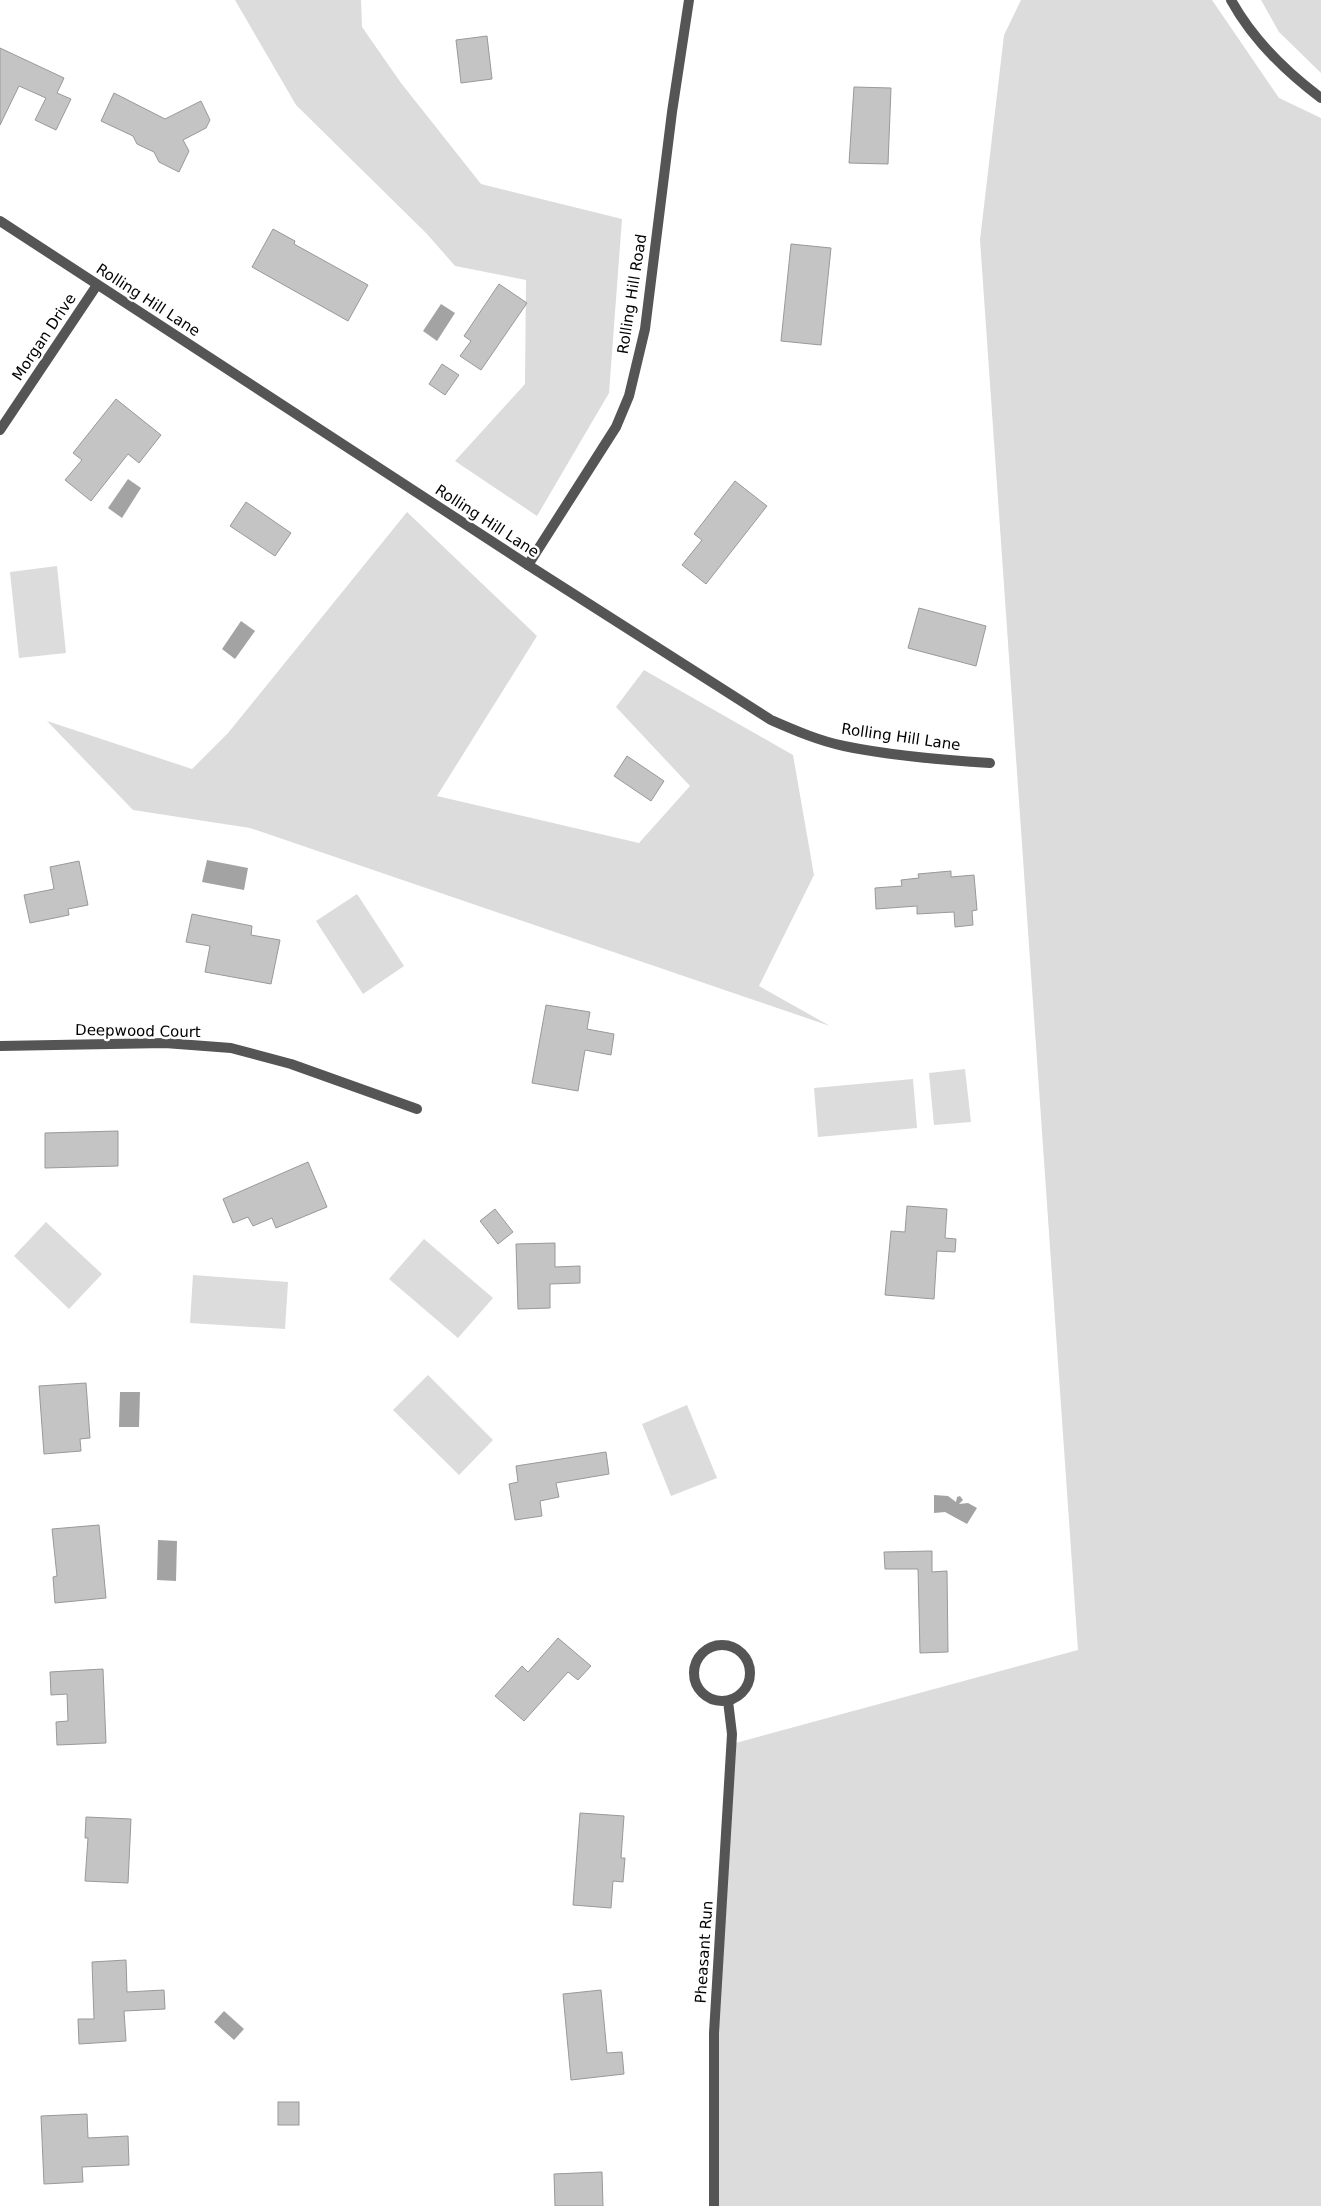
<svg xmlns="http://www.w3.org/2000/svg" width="1321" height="2206" font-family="'DejaVu Sans',sans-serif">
<rect width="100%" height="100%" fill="#fff"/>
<g fill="#dcdcdc">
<path d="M235 0H361L362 27 401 83 481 184 622 219 609 393 537 516 455 461 525 384 526 280 455 266 427 234 296 105Z"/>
<path d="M1021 0H1212L1279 98 1321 118V2206H714V2033L732 1744 1078 1650 980 240 1004 35Z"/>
<path d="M1261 0H1321V73L1279 32Z"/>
<path d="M407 512 537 636 437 796 639 843 690 786 616 707 644 670 793 755 814 875 759 986 830 1026 250 828 133 810 47 721 192 769 228 733Z"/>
<path d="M57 566 66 653 19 658 10 572Z"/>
<path d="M357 894 404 966 363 994 316 921Z"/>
<path d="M965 1069 971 1122 934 1125 929 1073Z"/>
<path d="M913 1079 917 1128 818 1137 814 1088Z"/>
<path d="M46 1222 102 1274 69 1309 14 1256Z"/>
<path d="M424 1239 493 1298 458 1338 389 1279Z"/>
<path d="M193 1275 288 1282 285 1329 190 1323Z"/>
<path d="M428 1375 493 1440 459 1475 393 1410Z"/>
<path d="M687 1405 717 1478 671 1496 642 1424Z"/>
</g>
<g fill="#a3a3a3">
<path d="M441 304 455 313 437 341 423 331Z"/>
<path d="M128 479 141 488 122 518 108 508Z"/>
<path d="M241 621 255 631 235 659 222 649Z"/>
<path d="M207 860 248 868 244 890 202 882Z"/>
<path d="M120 1392H140L139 1427H119Z"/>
<path d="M934 1495 948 1496 956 1502 957 1497 960 1496 963 1500 959 1504 968 1503 977 1508 967 1524 945 1512 934 1513Z"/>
<path d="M158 1540 177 1541 176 1581 157 1580Z"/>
<path d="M224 2011 244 2029 234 2040 214 2022Z"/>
</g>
<g fill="#c4c4c4" stroke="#999">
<path d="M487 36 492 79 461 83 456 40Z"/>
<path d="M0 48 64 78 57 93 71 99 56 130 35 120 46 98 19 86 0 125Z"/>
<path d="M854 87 891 88 888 164 849 163Z"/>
<path d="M114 93 165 119 201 101 210 120 206 128 183 140 189 151 179 172 159 162 154 152 137 144 133 136 101 121Z"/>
<path d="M273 229 295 241 294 244 368 285 348 321 252 267Z"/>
<path d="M791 244 831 248 821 345 781 341Z"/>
<path d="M499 284 527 303 481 370 460 356 471 341 464 336Z"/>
<path d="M442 364 459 375 445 395 429 384Z"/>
<path d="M116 399 161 435 139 463 128 454 91 501 65 480 82 460 73 453Z"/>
<path d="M735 481 767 506 706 584 682 565 702 540 694 534Z"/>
<path d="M246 502 291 533 275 556 230 526Z"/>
<path d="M919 608 986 626 976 666 908 648Z"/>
<path d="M627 756 664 781 651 801 614 776Z"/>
<path d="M79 861 88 905 68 909 69 915 30 923 24 895 54 889 50 867Z"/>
<path d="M951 871V877L974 875 977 910 972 911 973 925 955 927 954 912 917 914V906L876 909 875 888 902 886 901 880 919 878 918 874Z"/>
<path d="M192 914 252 926 251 935 280 940 271 984 205 972 210 946 186 942Z"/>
<path d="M546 1005 590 1012 587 1029 614 1034 611 1055 585 1050 578 1091 532 1083Z"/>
<path d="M118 1131V1166L45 1168V1133Z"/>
<path d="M308 1162 327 1207 276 1228 272 1218 253 1226 248 1217 233 1223 223 1199Z"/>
<path d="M907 1206 947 1209 945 1238 956 1239 955 1252 937 1251 934 1299 885 1295 891 1231 905 1232Z"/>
<path d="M495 1209 513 1232 498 1244 480 1221Z"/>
<path d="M555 1243V1267L580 1266V1283L550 1284V1308L518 1309 516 1244Z"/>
<path d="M86 1383 90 1438 80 1439 81 1451 44 1454 39 1386Z"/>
<path d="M606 1452 609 1474 556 1483 559 1497 540 1501 542 1516 515 1520 509 1484 518 1482 516 1466Z"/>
<path d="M99 1525 106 1598 55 1603 53 1577 57 1576 52 1529Z"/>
<path d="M932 1551V1572L947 1571 948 1652 920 1653 918 1569H885L884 1552Z"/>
<path d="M558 1638 591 1666 578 1680 568 1672 524 1721 495 1696 522 1666 528 1672Z"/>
<path d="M103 1669 106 1743 57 1745 56 1722 68 1721 67 1694 51 1695 50 1672Z"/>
<path d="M580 1813 624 1816 621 1858H625L623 1882 613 1881 611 1908 573 1905Z"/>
<path d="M86 1817 131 1819 128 1883 85 1881 88 1838H85Z"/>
<path d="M126 1960 127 1992 164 1990 165 2009 124 2011 126 2041 79 2044 78 2019H94L92 1962Z"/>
<path d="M601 1990 607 2053 622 2052 624 2074 571 2080 563 1994Z"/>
<rect x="278" y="2102" width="21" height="23"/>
<path d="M87 2114 88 2138 128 2136 129 2165 82 2167 83 2182 44 2184 41 2116Z"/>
<path d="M602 2172 603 2206H555L554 2174Z"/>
</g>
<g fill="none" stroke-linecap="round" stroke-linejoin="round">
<g stroke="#555" stroke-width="10">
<path d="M1231 0C1253 40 1285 71 1321 98"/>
<path d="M0 221 528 565 771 720C794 730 819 741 844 746 892 756 941 760 990 763"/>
<path d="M0 430 97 285"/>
<path d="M528 565 616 427 629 396 645 329 672 112 689 0"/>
<path d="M0 1046 165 1043 231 1048 291 1064 417 1109"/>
<circle cx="722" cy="1673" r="28"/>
<path d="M714 2206V2033L732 1734 728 1701"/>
</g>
</g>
<g text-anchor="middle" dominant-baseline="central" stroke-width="5" stroke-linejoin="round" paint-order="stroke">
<g font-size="15" fill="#000" stroke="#fff">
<text transform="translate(632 294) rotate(-81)">Rolling Hill Road</text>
<text transform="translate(148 300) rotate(33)">Rolling Hill Lane</text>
<text transform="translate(44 337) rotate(-56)">Morgan Drive</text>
<text transform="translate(487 521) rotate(33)">Rolling Hill Lane</text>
<text transform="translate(901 737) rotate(8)">Rolling Hill Lane</text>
<text transform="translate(138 1031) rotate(1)">Deepwood Court</text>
<text transform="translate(704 1952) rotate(-86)">Pheasant Run</text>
</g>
</g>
</svg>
